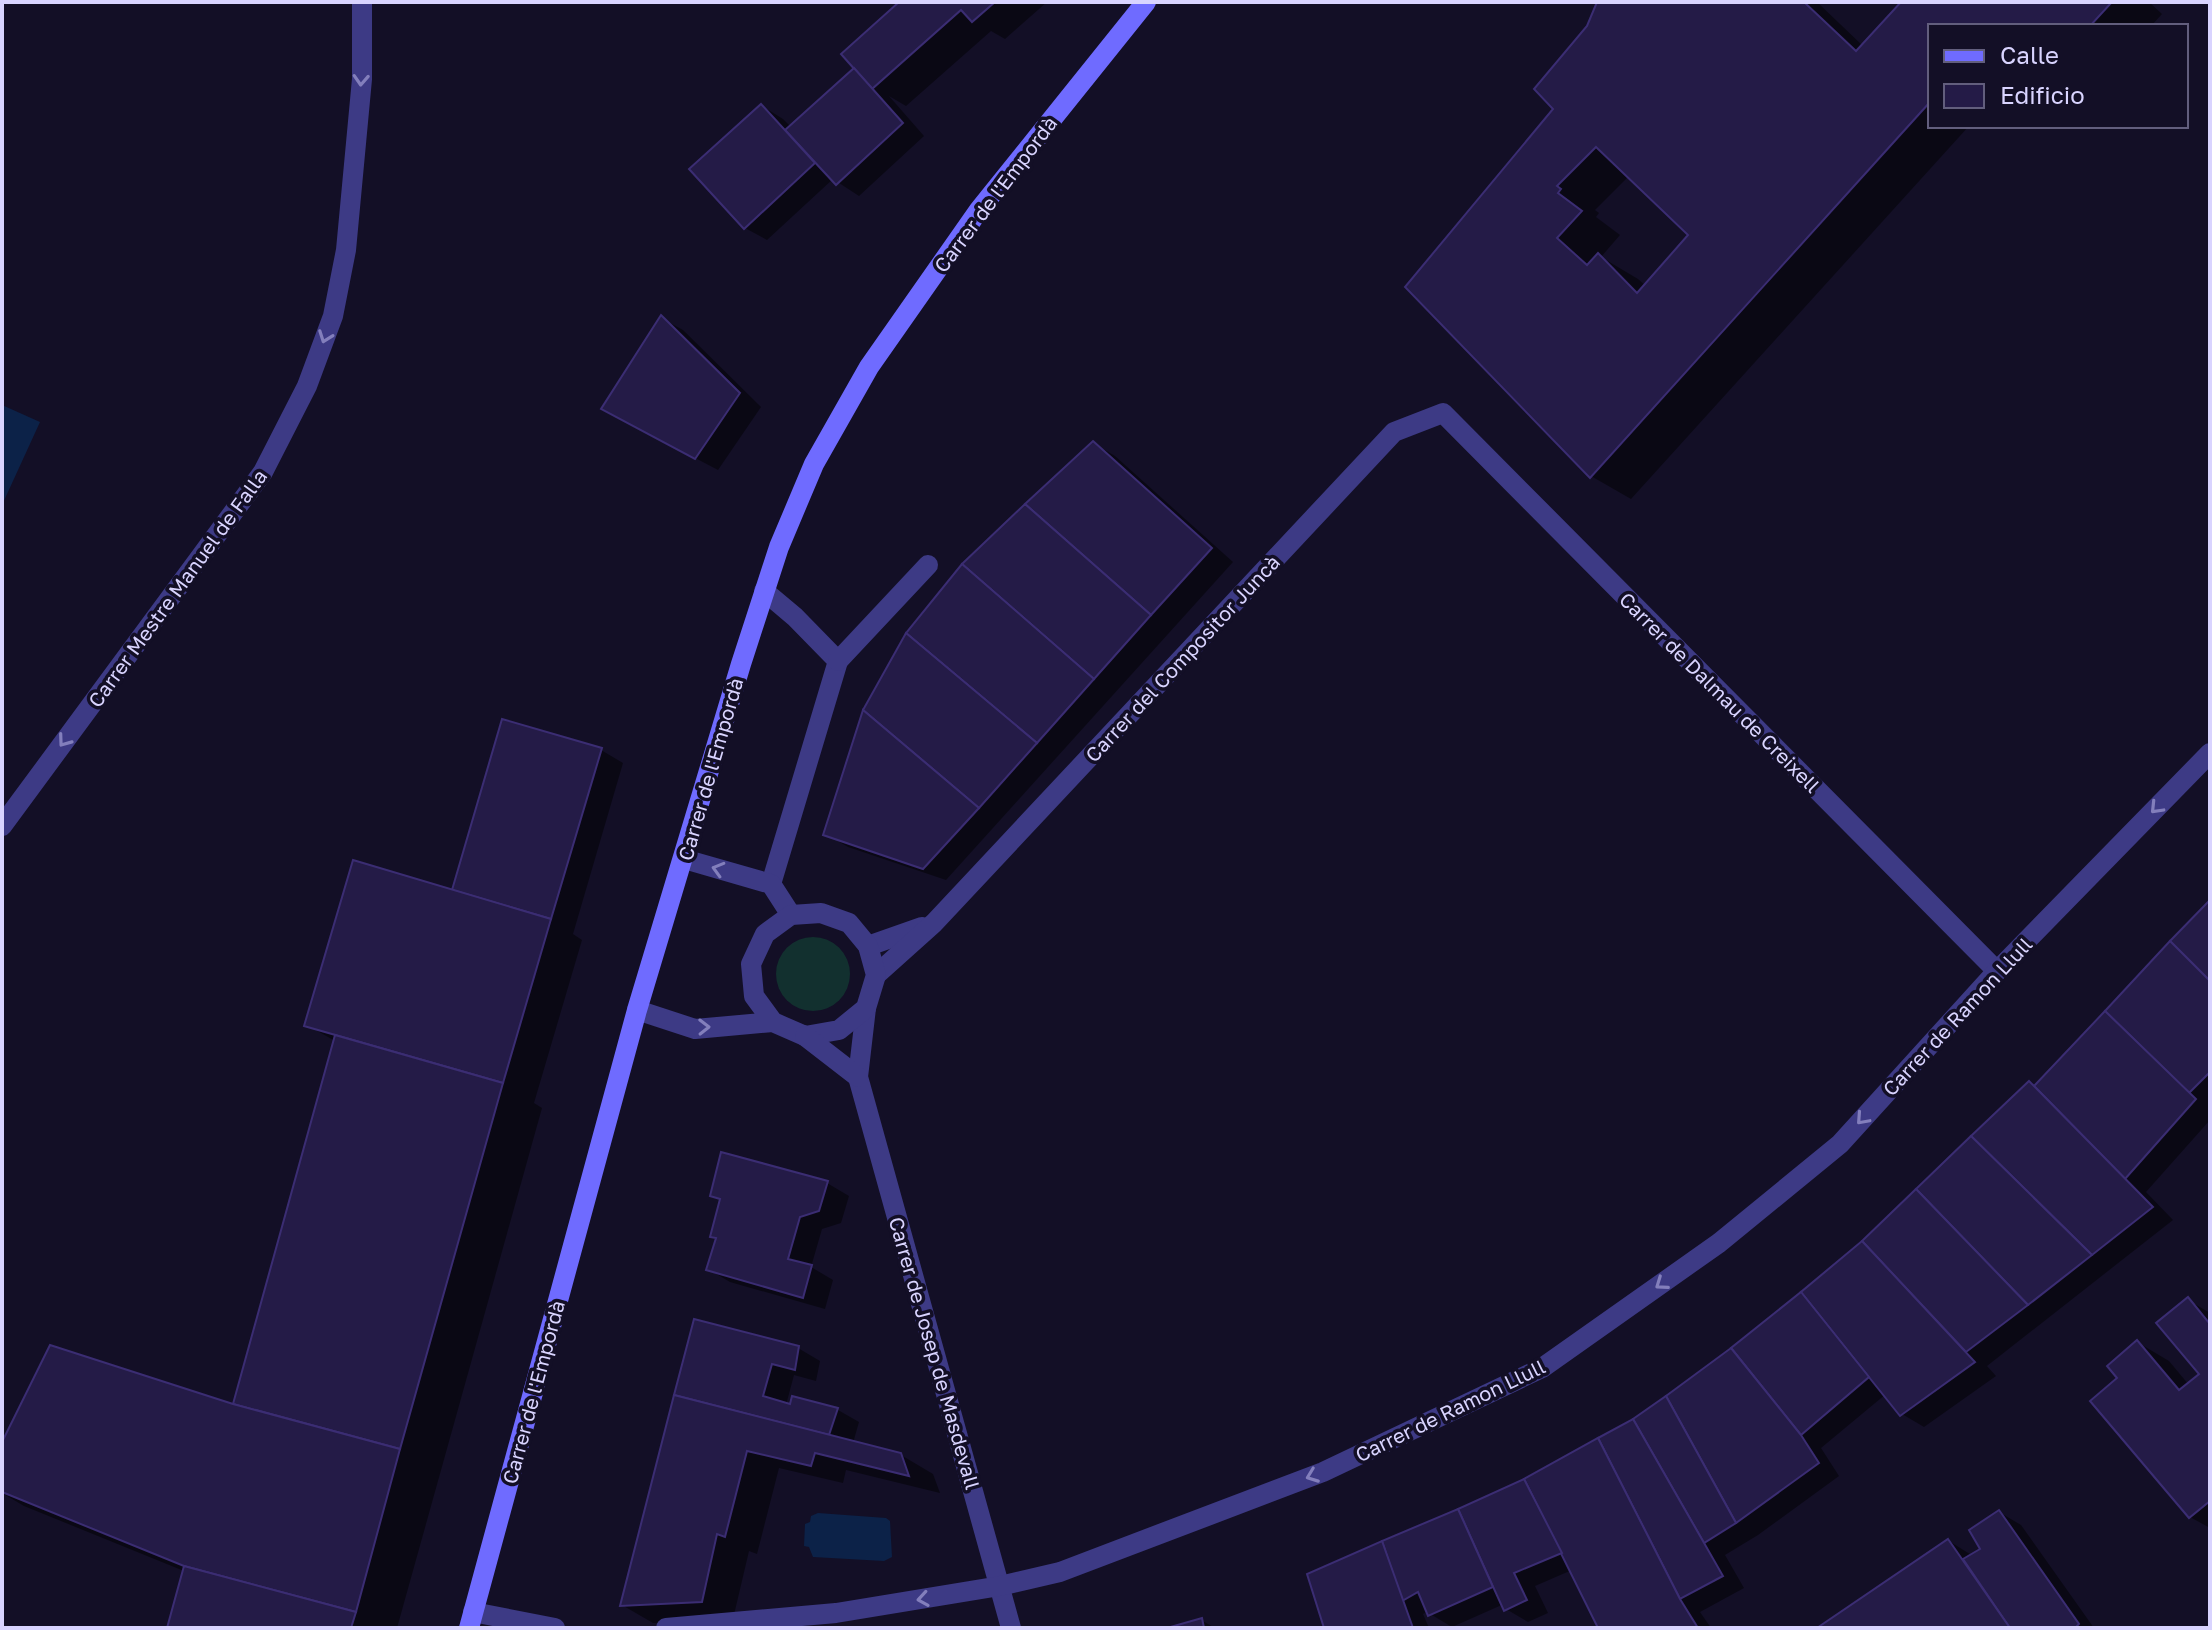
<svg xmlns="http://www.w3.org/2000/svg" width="2212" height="1630" font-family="'Golos Text',sans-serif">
<rect width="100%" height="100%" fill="#130f26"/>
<circle fill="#12302f" cx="813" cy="974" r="37"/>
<g fill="#0c2248">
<path d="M2 405 40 422 2 505Z"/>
<path d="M818 1513 886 1518 890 1521 892 1557 884 1561 813 1557 809 1547 804 1546 805 1524 810 1522 811 1516Z"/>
</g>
<g fill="#0007" fill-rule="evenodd">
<path d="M902 2H1047L1005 39 991 31 906 106 889 96 924 136 859 196 833 179 767 240 745 228 762 106 783 119 791 127 856 68Z"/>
<path d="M1599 2H1817L1863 46 1904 2H2149L2162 14 2151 26H1930V126H1969L1631 499 1591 476 1408 287 1556 109ZM1629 176 1691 235 1646 286 1638 279 1601 257 1620 235 1596 217 1599 213 1595 210Z"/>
<path d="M661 318 683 330 761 407 718 470 625 421Z"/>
<path d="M1093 443 1115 456 1233 562 946 880 848 847 826 834Z"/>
<path d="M601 750 623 763 573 934 582 940 534 1103 542 1108 397 1628H169L184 1571 24 1506 2 1493V1447L234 1407 335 1041 307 1025 453 892Z"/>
<path d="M2210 904V1120L2146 1192 2173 1220 1987 1366 1996 1376 1924 1427 1902 1414 1886 1394 1821 1448 1839 1476 1758 1535 1725 1555 1744 1588 1700 1612 1711 1628H1601L1572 1570 1535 1586 1548 1613 1528 1622 1506 1609 1504 1604 1452 1627 1427 1612 1423 1614 1429 1628H1326L1310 1575 1524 1481 1634 1421 1732 1349 1803 1294 1868 1238 2029 1083 2036 1087Z"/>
<path d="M827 1183 849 1196 841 1223 822 1229 811 1267 833 1280 825 1309 730 1282 708 1269 717 1239 712 1236 721 1201 712 1195Z"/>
<path d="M2188 1300 2210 1313V1528L2190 1517 2120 1378 2137 1342 2169 1361 2189 1385 2202 1374Z"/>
<path d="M695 1321 798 1348 820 1361 816 1381 794 1375 786 1405 792 1406 794 1399 838 1410 859 1422 853 1443 901 1455 933 1474 940 1493 846 1470 843 1483 779 1468 757 1554 749 1551 733 1619 653 1623 622 1605Z"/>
<path d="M1999 1512 2021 1525 2094 1628H1820L1949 1541 1973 1556 1983 1550Z"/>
<path d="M1201 1620 1215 1628H1175Z"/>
</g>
<g fill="#241b47" stroke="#3b2d73" stroke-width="2" fill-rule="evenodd">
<path d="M899 2H995L972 22 961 10 872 89 841 54Z"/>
<path d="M1597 2H1804L1856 51 1901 2H2112L2090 26H1930V102L1590 478 1405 287 1553 109 1534 89 1587 26ZM1596 147 1688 235 1637 293 1598 253 1587 265 1557 238 1582 211 1558 193 1561 189 1557 186Z"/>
<path d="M854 68 903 123 836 185 785 130Z"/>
<path d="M761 104 815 163 744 229 689 169Z"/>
<path d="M661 315 740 393 695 459 601 409Z"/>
<path d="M1093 441 1212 548 1151 615 1025 504Z"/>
<path d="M1025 504 1151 615 1094 679 962 564Z"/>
<path d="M962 564 1094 679 1037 743 906 633Z"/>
<path d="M906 633 1037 743 979 808 863 710Z"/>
<path d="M863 710 979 808 923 869 823 835Z"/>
<path d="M502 719 602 748 551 919 452 890Z"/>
<path d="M353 860 551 919 503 1083 304 1026Z"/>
<path d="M2209 901 2210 902V981L2170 941Z"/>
<path d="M2170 941 2210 981V1072L2189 1093 2105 1011Z"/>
<path d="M2105 1011 2196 1099 2125 1179 2034 1086Z"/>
<path d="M335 1035 503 1083 400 1449 233 1404Z"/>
<path d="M2029 1081 2153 1207 2092 1255 1971 1136Z"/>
<path d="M1971 1136 2092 1255 2028 1305 1916 1189Z"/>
<path d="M721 1152 828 1181 819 1211 800 1217 788 1259 812 1265 803 1298 706 1270 716 1238 710 1237 720 1199 710 1196Z"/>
<path d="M1916 1189 2028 1305 1966 1352 1862 1241Z"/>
<path d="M1862 1241 1975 1362 1900 1416 1801 1292Z"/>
<path d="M1801 1292 1869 1377 1801 1435 1731 1348Z"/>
<path d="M2188 1297 2210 1324V1501L2189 1518 2090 1401 2117 1378 2107 1366 2137 1340 2179 1390 2199 1374 2156 1323Z"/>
<path d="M694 1319 799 1346 795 1370 772 1364 763 1396 790 1404 792 1396 838 1408 829 1435 674 1395Z"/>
<path d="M50 1345 233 1404 400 1449 356 1612 184 1566 2 1492V1442Z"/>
<path d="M1731 1348 1801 1435 1819 1463 1736 1523 1666 1396Z"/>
<path d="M674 1395 901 1453 909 1476 815 1453 811 1466 747 1451 725 1537 717 1534 702 1602 620 1606Z"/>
<path d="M1666 1396 1736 1523 1704 1543 1633 1419Z"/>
<path d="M1633 1419 1723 1576 1680 1599 1598 1438Z"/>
<path d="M1598 1438 1680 1599 1698 1628H1598L1524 1479Z"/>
<path d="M1524 1479 1562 1553 1514 1573 1527 1600 1504 1611 1458 1509Z"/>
<path d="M1458 1509 1493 1587 1428 1616 1418 1592 1402 1601 1382 1541Z"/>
<path d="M1999 1510 2079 1624 2075 1628H2010L1963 1559 1980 1549 1969 1530Z"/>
<path d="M1948 1539 2010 1628H1817Z"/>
<path d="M1382 1541 1413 1628H1324L1307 1574Z"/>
<path d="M184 1566 356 1612 351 1628H167Z"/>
<path d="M1202 1618 1204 1628H1167Z"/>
</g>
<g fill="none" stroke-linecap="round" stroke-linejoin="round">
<g stroke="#3d3a85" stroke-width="20">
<path d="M764 591 795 617 838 661 771 884"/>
<path d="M838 661 928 565"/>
</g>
<g stroke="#3d3a85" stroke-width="20">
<path d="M2 826 263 472 307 386 333 316 346 250 362 79V2"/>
<path d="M684 859 771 884 791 915"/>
<path d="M868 946 922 927"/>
<path d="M876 975 934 923 1394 432 1443 413 1997 971"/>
<path d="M866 1008 858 1077 1011 1628"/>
<path d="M637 1010 695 1029 773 1022 805 1036 839 1030 866 1008 876 975 868 946 849 923 821 913 791 915 765 934 751 964 754 996 773 1022"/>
<path d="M805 1036 858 1077"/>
<path d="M473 1612 555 1628"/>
<path d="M666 1628 836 1613 1000 1586 1060 1572 1323 1472 1542 1368 1719 1243 1840 1144 1997 971 2210 753"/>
</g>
<path stroke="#6f6bff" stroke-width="20" d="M469 1628 637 1010 741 664 779 547 814 464 869 367 979 210 1146 2"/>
</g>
<defs><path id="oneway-chevron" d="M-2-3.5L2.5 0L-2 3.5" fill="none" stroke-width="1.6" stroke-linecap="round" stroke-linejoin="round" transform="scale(2)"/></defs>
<g stroke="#837fbc">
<use href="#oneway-chevron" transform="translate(361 80) rotate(93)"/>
<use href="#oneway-chevron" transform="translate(325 337) rotate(110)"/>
<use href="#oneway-chevron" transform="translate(64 741) rotate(126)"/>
<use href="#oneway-chevron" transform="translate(2156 808) rotate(134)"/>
<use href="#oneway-chevron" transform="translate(718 869) rotate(-164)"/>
<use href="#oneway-chevron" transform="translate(704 1027) rotate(-1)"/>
<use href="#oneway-chevron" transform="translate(1862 1119) rotate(132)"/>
<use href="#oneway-chevron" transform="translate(1661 1284) rotate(145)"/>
<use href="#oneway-chevron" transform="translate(1312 1476) rotate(159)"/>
<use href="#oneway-chevron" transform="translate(923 1599) rotate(171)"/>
</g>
<g text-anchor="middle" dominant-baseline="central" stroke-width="7" stroke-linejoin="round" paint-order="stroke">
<g font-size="20" fill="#d9d4ff" stroke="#130f26">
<text transform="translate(995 194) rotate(-53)">Carrer de l'Empordà</text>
<text transform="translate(177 588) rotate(-54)">Carrer Mestre Manuel de Falla</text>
<text transform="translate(1182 658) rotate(-47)">Carrer del Compositor Juncà</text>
<text transform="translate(1720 692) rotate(45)">Carrer de Dalmau de Creixell</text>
<text transform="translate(710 769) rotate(-74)">Carrer de l'Empordà</text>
<text transform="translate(1957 1016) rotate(-47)">Carrer de Ramon Llull</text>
<text transform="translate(935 1353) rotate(74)">Carrer de Josep de Masdevall</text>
<text transform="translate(533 1392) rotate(-75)">Carrer de l'Empordà</text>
<text transform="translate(1450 1410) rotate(-26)">Carrer de Ramon Llull</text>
</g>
</g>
<rect width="2212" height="1630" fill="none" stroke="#d9d4ff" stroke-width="8"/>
<rect x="1928" y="24" width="260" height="104" fill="#130f26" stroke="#625e7d" stroke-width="2"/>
<rect x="1944" y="50" width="40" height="12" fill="#6f6bff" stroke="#625e7d" stroke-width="2"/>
<text x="2000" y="64" font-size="24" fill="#d9d4ff">Calle</text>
<rect x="1944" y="84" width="40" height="24" fill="#241b47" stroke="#625e7d" stroke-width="2"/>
<text x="2000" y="104" font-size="24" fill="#d9d4ff">Edificio</text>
</svg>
